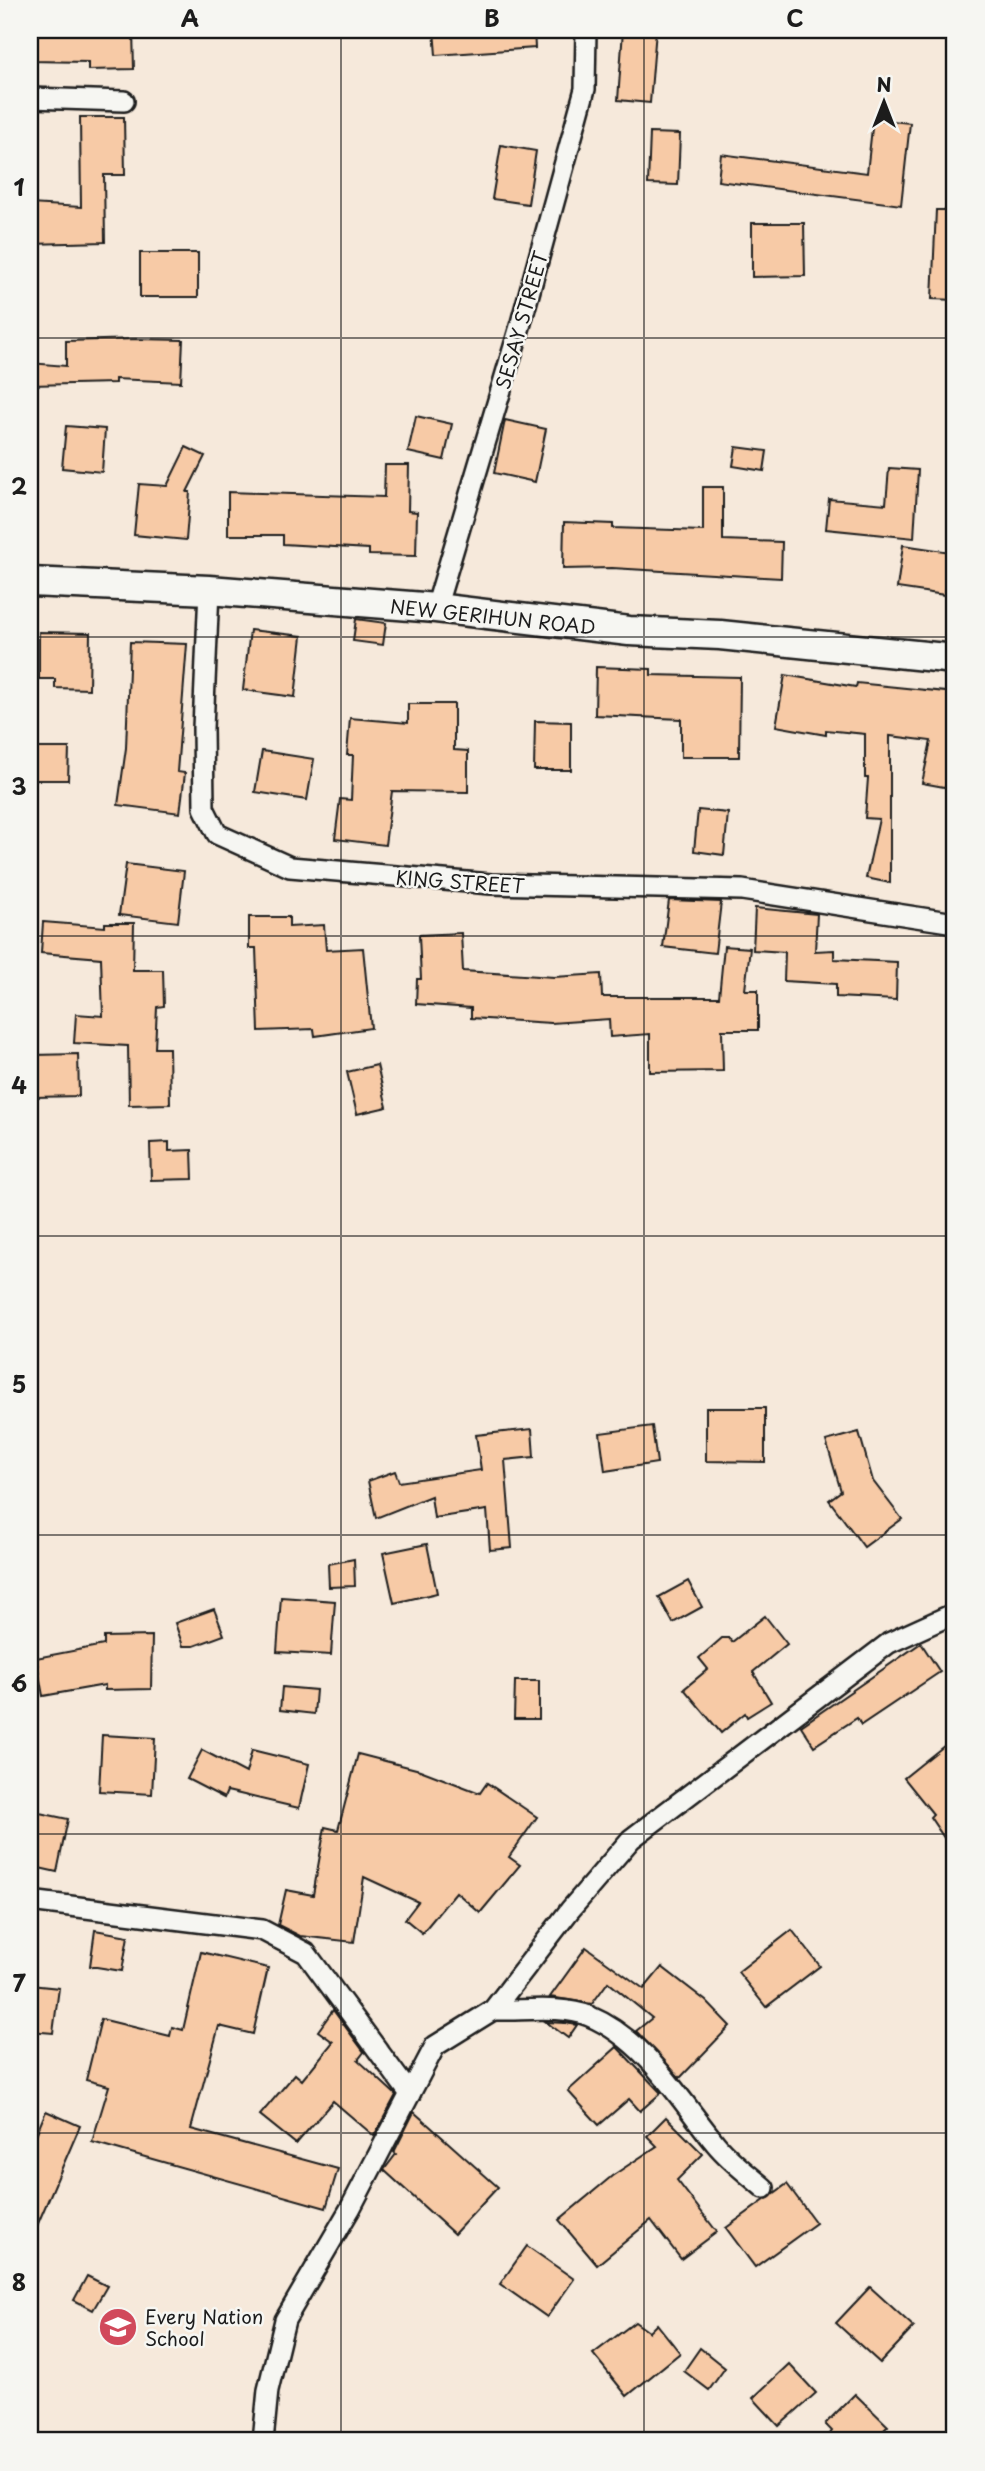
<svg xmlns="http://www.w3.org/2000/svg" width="985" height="2471" font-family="'Playpen Sans',sans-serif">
<rect width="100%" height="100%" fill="#f6e9db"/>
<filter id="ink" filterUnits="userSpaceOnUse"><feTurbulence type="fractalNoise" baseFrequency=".0143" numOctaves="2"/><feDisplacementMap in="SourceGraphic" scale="14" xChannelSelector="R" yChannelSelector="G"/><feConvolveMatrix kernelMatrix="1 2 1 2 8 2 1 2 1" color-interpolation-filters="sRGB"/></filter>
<g filter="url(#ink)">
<g fill="#f7caa6" stroke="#1c1c1c" stroke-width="2">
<path d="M30 30H133L134 69 88 70V62L30 61Z"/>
<path d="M434 30H534L535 48 436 55Z"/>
<path d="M623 30H656L650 103 618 100Z"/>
<path d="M80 117H124L125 175H104L105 242 30 244V204L81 207Z"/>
<path d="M873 119 910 123 901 205 718 181 721 154 867 173Z"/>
<path d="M650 133 680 134 678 185 648 184Z"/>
<path d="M501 145 536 151 528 204 492 199Z"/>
<path d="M936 210H955V300L932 299Z"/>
<path d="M752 223H804L805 276 752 277Z"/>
<rect x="140" y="253" width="58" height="44"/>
<path d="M139 339 183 340 181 382 115 379V383L30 385V363L66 366V341Z"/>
<path d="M416 416 452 424 444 460 408 452Z"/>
<path d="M505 420 546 429 535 482 494 473Z"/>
<path d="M66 426 105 429 102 472 62 468Z"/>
<path d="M186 447 205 456 187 492H190L186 540 134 535 139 484 167 486Z"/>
<path d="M736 447 767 451 764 471 733 466Z"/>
<path d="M385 465H409L408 511 417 512 416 556 369 555V549L283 544V535H228V492L384 497Z"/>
<path d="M889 468 918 470 914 538 826 529 829 499 886 504Z"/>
<path d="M703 487H723V540L782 542 781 578 612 568 563 569 564 522 613 524V528L703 531Z"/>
<path d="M903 545 951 552 945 595 897 588Z"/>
<path d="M356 619 386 623 383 645 353 641Z"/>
<path d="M250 630 302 636 295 697 243 690Z"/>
<path d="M39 632 90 633 89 689 55 688V679H39Z"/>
<path d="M130 642 187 644 177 772 185 773 180 813 118 805 126 748Z"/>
<path d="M596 667 651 669V675L740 677 739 757H681V719L595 715Z"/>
<path d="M785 675 856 687 857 683 955 693V789L922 783 931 741 890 736V883L866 878 879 819 865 818 868 778H865V734L826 730V735L776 726Z"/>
<path d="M408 704H454V750L468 751V792L392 791 385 845 335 839 340 799 351 800 353 755H347L350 718 408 723Z"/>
<path d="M535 721 571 722V770H534Z"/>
<path d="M30 748H69L68 780H30Z"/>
<path d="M262 751 314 759 307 800 255 792Z"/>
<path d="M698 810 728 813 724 855 694 851Z"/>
<path d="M126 864 184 871 178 922 119 915Z"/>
<path d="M669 900 721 902 715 953 663 947Z"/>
<path d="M755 908 817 914 815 951 834 950V959L897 962 896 1000 836 997V984L784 981 785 952 753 950Z"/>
<path d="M249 917H289V927L324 925 326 950 363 948 371 1028 315 1036 314 1029 259 1031 256 948H249Z"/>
<path d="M43 922 105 927V923H134L133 970H163L164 1006 157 1007 155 1048H169L170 1104 129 1105 128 1046 74 1043 76 1014 103 1016 101 958 41 953Z"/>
<path d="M461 933 463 971 554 977 601 974 602 997H719L724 946 750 948 745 990H758V1030H722L723 1071 650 1072V1034L610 1037 609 1019 551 1023 471 1018V1008L416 1004 417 979H421L419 935Z"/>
<path d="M78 1054 79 1096 35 1097 34 1055Z"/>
<path d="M377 1065 387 1107 357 1114 347 1072Z"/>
<path d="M169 1142V1151L192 1150 193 1179 151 1180 150 1143Z"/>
<path d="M706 1408H765V1462L706 1461Z"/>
<path d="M652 1426 657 1463 605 1471 600 1433Z"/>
<path d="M532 1429 534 1457 505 1460 512 1548 490 1550 487 1510 434 1518 431 1496 376 1518 368 1481 395 1471 399 1482 481 1470 476 1435Z"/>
<path d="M859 1432 873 1481 902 1519 864 1547 829 1500 841 1491 826 1441Z"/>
<path d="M427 1544 437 1593 394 1603 383 1553Z"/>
<path d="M354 1559 355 1586 329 1587 328 1564Z"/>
<path d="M688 1581 702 1607 673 1623 659 1597Z"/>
<path d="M281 1597 335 1601 331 1655 277 1652Z"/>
<path d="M214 1609 224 1635 194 1646H183L175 1623Z"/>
<path d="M765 1616 787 1644 753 1672 771 1702 747 1717 745 1713 721 1733 684 1689 708 1669 699 1658 722 1638H729L732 1642Z"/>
<path d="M152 1636 151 1689 105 1690V1685L43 1696 36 1658 104 1645V1637Z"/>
<path d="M921 1643 940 1672 861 1725 857 1718 814 1746 801 1726Z"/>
<path d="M515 1681H539V1719H514Z"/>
<path d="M282 1687 316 1690 314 1714 280 1710Z"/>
<path d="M102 1735 155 1738 152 1794 99 1791Z"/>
<path d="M955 1737V1854L930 1817 933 1814 904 1778Z"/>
<path d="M202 1750 246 1773 252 1750 309 1764 299 1808 227 1791 224 1798 187 1779Z"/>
<path d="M358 1754 420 1770 480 1793 487 1783 537 1817 509 1857 520 1865 480 1913 456 1892 422 1933 405 1919 418 1902 364 1877 354 1942 300 1936 278 1925 286 1890 313 1895 325 1827 338 1830Z"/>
<path d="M30 1811 68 1819 57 1872 30 1866Z"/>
<path d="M95 1930 128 1936 122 1971 90 1966Z"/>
<path d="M792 1930 820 1966 766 2007 738 1972Z"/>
<path d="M586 1947 644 1989 662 1967 706 2001 730 2026 680 2078 636 2031 652 2018 608 1982 592 2004 550 1997Z"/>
<path d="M201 1952 268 1968 253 2034 219 2026 191 2129 338 2169 326 2208 92 2142 109 2086 86 2080 101 2019 170 2036 172 2027 183 2030Z"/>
<path d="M30 1985 59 1988 53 2033 30 2031Z"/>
<path d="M333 2010 364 2052 358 2060 396 2095 374 2136 333 2101 296 2144 260 2115 295 2074 302 2080 333 2042 318 2031Z"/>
<path d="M546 2022 565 2023 577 2025 568 2038Z"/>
<path d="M617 2047 661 2093 640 2111 629 2099 599 2125 568 2091Z"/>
<path d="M46 2111 80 2126 30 2242V2149Z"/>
<path d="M414 2112 498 2187 454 2234 384 2170 396 2154 394 2152Z"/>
<path d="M666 2117 703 2154 677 2180 717 2232 681 2259 651 2220 597 2265 559 2220 612 2176 657 2146 647 2136Z"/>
<path d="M787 2184 816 2223 755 2267 726 2228Z"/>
<path d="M527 2246 574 2279 547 2317 500 2284Z"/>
<path d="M87 2276 107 2286 93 2310 74 2300Z"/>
<path d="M870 2287 914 2327 880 2363 836 2323Z"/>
<path d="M635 2322 649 2332 657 2324 680 2353 627 2396 593 2354Z"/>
<path d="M700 2348 725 2368 709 2390 684 2371Z"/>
<path d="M789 2364 816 2393 779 2426 753 2398Z"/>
<path d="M855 2394 888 2426 873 2441H825L832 2431 825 2424Z"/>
</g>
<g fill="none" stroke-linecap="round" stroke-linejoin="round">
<g stroke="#1c1c1c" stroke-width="24">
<g id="street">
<path d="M30 98 124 101"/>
<path d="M209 590 203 728 204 808 217 834 290 867 491 884 742 890 955 923"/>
<path d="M436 608 521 323 585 89 586 30"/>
<path d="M30 1901 262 1930 306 1953 410 2094"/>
<path d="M493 2010C523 2011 562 2005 589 2016 646 2040 679 2099 716 2144 730 2161 748 2174 764 2188"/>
<path d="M263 2441 268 2390 285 2320 350 2209 435 2046 493 2010 570 1910 631 1839 889 1643 955 1613"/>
</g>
</g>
<g stroke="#1c1c1c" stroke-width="33">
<path id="secondary" d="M30 582 209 590 436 608 629 631 720 635 955 659"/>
</g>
<use href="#street" stroke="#f6f6f2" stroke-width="19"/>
<use href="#secondary" stroke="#f6f6f2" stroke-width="28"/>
</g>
</g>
<path fill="none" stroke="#1c1c1c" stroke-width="2" stroke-opacity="0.55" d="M341 30V2441M644 30V2441M30 338H955M30 637H955M30 936H955M30 1236H955M30 1535H955M30 1834H955M30 2133H955"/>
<defs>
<g id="school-disc" transform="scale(2.0125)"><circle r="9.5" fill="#d1495b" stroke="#f6f6f2"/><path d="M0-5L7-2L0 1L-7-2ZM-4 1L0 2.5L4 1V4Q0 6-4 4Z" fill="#fff"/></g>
</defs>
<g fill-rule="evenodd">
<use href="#school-disc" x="118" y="2327"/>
</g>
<g text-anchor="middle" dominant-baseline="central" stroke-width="5" stroke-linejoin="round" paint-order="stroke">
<g font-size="19" fill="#1c1c1c" stroke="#f6f6f2">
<text transform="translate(521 320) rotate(-74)">SESAY STREET</text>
<text transform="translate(493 616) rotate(6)">NEW GERIHUN ROAD</text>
<text transform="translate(460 881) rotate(4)">KING STREET</text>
</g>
<g font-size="19" fill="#1c1c1c" stroke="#f6f6f2" text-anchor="start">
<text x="145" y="2316">Every Nation<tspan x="145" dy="22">School</tspan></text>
</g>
</g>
<rect width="985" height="2471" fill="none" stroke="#f6f6f2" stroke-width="77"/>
<g transform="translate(884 102)" stroke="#f6f6f2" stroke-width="5" paint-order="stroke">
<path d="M0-5L12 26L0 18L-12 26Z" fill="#1c1c1c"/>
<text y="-10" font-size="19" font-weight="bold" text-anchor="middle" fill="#1c1c1c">N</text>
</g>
<rect x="38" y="38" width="908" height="2394" fill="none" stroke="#1c1c1c" stroke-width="2.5"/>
<g font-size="23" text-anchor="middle" font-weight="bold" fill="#1c1c1c">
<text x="190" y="27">A</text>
<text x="492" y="27">B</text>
<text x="795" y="27">C</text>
<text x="19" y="196">1</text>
<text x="19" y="495">2</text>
<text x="19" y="795">3</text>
<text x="19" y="1094">4</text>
<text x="19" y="1393">5</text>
<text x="19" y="1692">6</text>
<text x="19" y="1992">7</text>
<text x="19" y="2291">8</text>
</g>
</svg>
